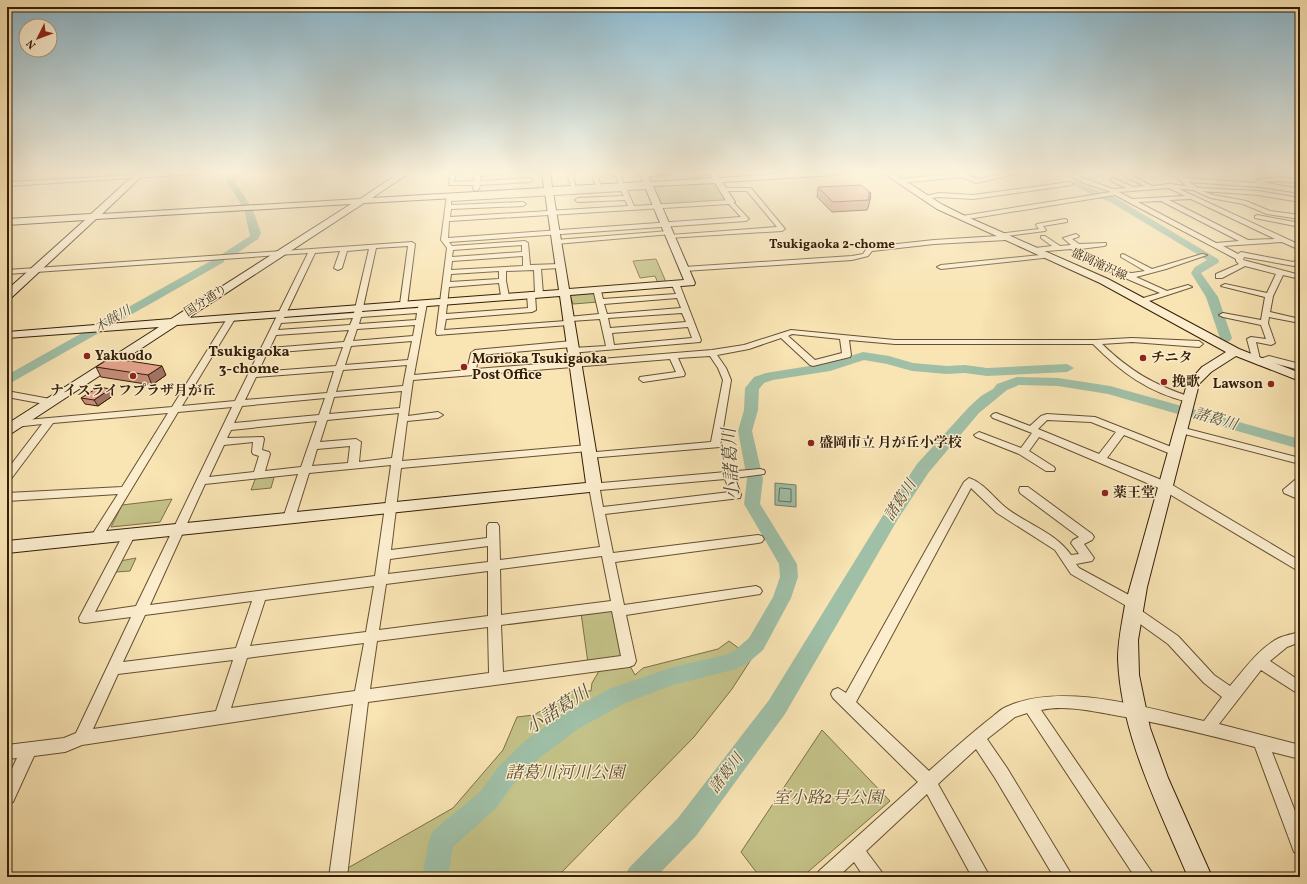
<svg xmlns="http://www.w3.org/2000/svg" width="1307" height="884" font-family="Vollkorn,'Noto Serif JP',serif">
<rect width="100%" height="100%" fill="#f9e4b3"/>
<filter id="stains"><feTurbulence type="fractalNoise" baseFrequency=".005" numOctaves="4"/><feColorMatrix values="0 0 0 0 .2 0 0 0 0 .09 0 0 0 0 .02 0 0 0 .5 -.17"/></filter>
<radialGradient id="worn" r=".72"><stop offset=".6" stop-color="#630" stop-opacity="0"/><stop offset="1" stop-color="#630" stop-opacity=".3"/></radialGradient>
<g fill="#c4c288" stroke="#7c7047">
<path d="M714 182 728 201 659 206 649 185Z"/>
<path d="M656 259 666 282 658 283 655 276 640 278 633 261Z"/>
<path d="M595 290 598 302 573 304 569 293Z"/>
<path d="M275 474 271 488 251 490 256 477Z"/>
<path d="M172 499 160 522 111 527 122 505Z"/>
<path d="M136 558 130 571 116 572 120 561Z"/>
<path d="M613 609 622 658 588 663 581 613Z"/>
<path d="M729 641 752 658 732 689 694 737 557 877H332L453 808 503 750 517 717 534 715 573 691H591L592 683 599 671 630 666 635 675 643 668 718 649Z"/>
<path d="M822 730 890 801 802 877H760L741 852Z"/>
</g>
<path fill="#9fbfa7" stroke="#747f67" d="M775 483 796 485V507L775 505Z"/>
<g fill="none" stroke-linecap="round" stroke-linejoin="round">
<path stroke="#6a6e56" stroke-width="1" d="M780 488 791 489V502L779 501Z"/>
<g fill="#9fbfa7" fill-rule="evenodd">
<path d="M230 173H238L234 180 253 210 261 233 258 239 230 258 224 259V262L7 385V375L216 258 222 257V254L250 236 244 209 226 180Z"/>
<path d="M1099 173H1112L1081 184 1116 198 1218 259 1219 261 1218 263 1201 273 1218 297 1232 338 1230 341 1226 342 1220 338 1206 297 1191 273 1195 267 1207 260 1110 202 1069 184Z"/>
<path d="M863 352 889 356 913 363 947 366 965 365 987 368 1067 364 1074 368 1067 372 987 376 965 373 947 374 912 371 887 364 864 360 830 371 773 380 764 383 759 389 758 410 752 431 763 479 760 504 797 564 798 577 791 598 763 650 748 663 736 669 673 685 625 703 578 729 542 756 515 782 497 807 453 847 448 877H422L429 840 433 831 481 791 499 766 526 740 562 715 609 689 673 667 725 655 734 651 749 638 773 597 780 577 779 564 744 504 747 479 738 431 744 410 745 388 754 377 766 373 828 363Z"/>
<path d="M1017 377 1058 378 1110 386 1300 439V449L1108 394 1058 386 1019 385 1007 390 979 413 929 472 898 519 785 714 696 836 656 877H625L629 868 678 818 769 700 885 512 917 464 969 407 981 396 993 389 997 384Z"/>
</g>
<g stroke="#655031" stroke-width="2">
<g id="street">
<path d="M174 173H212L7 186V182Z"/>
<path d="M450 173H456L454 182 474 181V173H514L480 176V181L530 178 533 180 530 182 480 185 479 189 476 191 473 189 474 185H449Z"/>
<path d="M567 173H573L576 190 597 189 591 173H597L602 189 620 187 616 176 606 173 620 174 624 186 623 187 650 186V188L648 189 627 190 634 206 731 200 749 219 746 221 449 242 452 246 525 241 528 243 530 265 560 264 564 266 560 268 541 269 543 294 539 296 535 294 534 270 506 271V281L509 296 505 298 501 296 499 283 449 287 446 314 528 308 527 294 531 292 535 294 536 310 532 312 446 319 444 330 566 321 564 319 568 317 599 314 593 289 594 287H600L603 299 676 294 671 283 675 281 679 283 701 340 700 342 570 353V349L573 348 606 346 600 319 571 321 573 323 569 325 437 335 436 333 447 248 441 240 447 195H451L452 197 572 190ZM621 191 624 196 578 198 575 200 578 202 625 200 628 206 450 217 451 209 523 206 526 204 523 202 451 205V201ZM729 204 741 217 448 238 449 221ZM522 245V252L452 257 453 250ZM523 256V266L451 270 452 261ZM499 271V279L450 282 451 274ZM677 298 681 308 607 314 604 304ZM682 313 686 322 610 328 608 318ZM688 327 692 338 614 345 612 333Z"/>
<path d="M645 173H682L643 177 640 175Z"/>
<path d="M962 173 977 179 1008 173 1016 174 976 183 961 177 900 183 897 181 900 179Z"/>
<path d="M1072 173H1086L1078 176 1113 189 1126 188 1111 181 1110 180 1113 178 1133 187 1145 186 1126 177 1125 176 1128 174 1152 186 1169 184 1186 186 1177 177 1161 173 1179 174 1185 178 1256 183 1257 180 1276 177 1300 179V183L1276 181 1262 182 1300 189V193L1260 187 1189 182 1198 188 1258 191 1300 198V202L1258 195 1202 191 1213 195 1246 201 1270 211 1300 215V219L1267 214 1243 204 1211 198 1193 190 1179 189 1300 245V250L1282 242 1223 246 1238 254 1241 252 1293 262 1300 258V263L1294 266 1244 257 1243 260 1300 275V279L1283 275 1273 296 1270 312 1300 319V323L1269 317 1268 323 1275 343 1271 345 1256 342 1260 359 1269 356 1300 364V370L1269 362 1259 365 1253 362 1247 339 1251 337 1266 339 1261 325 1223 317 1219 315 1223 313 1261 320 1265 297 1221 286 1225 284 1267 293 1276 274 1245 266 1222 278H1216V274L1239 264 1236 261V259L1115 195 962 220 959 218 962 216 1111 192 1087 184 1070 176 1069 175ZM1169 188 1185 196 1132 199 1119 192ZM1191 199 1275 239 1248 240 1169 200ZM1161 201 1239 241 1216 243 1138 202Z"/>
<path d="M1070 182 1073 184 1072 185 973 199 939 197 924 199 921 197 939 193 973 195Z"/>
<path d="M724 188H751L785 229 782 231 668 238 667 237 670 235 777 227 747 191H722L721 190Z"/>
<path d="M1257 215 1300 223V227L1255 218V216Z"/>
<path d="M1065 219 1067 220V222L1043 226 1046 230 1045 231 1007 236 1009 238 1006 240 934 244 872 251 868 256 852 260 684 271 680 269 684 267 852 256 863 254 867 248 869 247 934 240 998 236V234L1039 229 1036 225 1037 224Z"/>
<path d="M669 231 671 232V234L556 244 553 242 556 240Z"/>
<path d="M1076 234 1079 236 1078 237 1072 239 1079 244 1106 243V245L1104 246 1080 249 1123 272 1132 273 1145 271 1121 257V255L1123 254 1152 269 1202 254 1207 255 1166 269 1136 277 1167 291 1188 285 1192 287 1143 303 1139 301 1140 299 1160 293 1104 269 1071 249 1035 252 1032 250 1035 248 1052 246 1041 238V236H1045L1060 246 1071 245 1063 238Z"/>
<path d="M412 242 415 244 407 306H401L400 304 408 246 376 248 362 312 418 308 420 301H426L427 303 414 375 467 370 471 353 475 350 572 341 576 344 572 347 479 355 476 369 712 350 744 345 791 330 895 340H1095L1132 338 1199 341 1203 344 1199 347 1132 342 1102 344C1130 371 1154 385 1191 397L1193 399 1191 401 1188 402C1148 392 1122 373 1093 344H895L849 340 851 355 850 357 813 366 810 365 781 338 749 349 717 355 726 368 731 380 720 447 589 458 584 455 585 453 711 442 723 380 718 368 710 356 678 358 685 374 684 376 643 382 639 379 640 377 676 372 670 359 413 380 408 416 438 412 443 415 438 418 407 421 402 461 588 445 593 448 588 451 401 468 391 550 487 538V526L489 523H497L499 526 500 560 600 547 589 487 590 484 760 469 764 470 765 472 764 474 735 478 741 495 740 498 605 514 613 553 758 535 762 536 764 539 762 542 758 543 615 562 624 605 756 586 760 588 762 591 760 594 626 615 636 661 634 665 629 667 368 702 347 877H329L353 704 82 745 65 752 34 756 13 802 7 804V779L17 758 7 759V745L64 738 76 733 131 617 85 623 80 622 79 618 123 535 125 532H133L135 535 95 612 136 606 232 407 178 412 100 541H92L90 538 118 494 7 501V493L122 487 168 413 53 423 11 479 7 480V470L42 424 15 427 10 424 15 421 172 407 228 317 232 315 236 317 182 406 235 401 308 253 7 274V270ZM369 249 354 313 284 318 315 253 340 251 334 268 338 270 342 268 347 251ZM417 313 416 320 359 324 361 317ZM353 318 350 325 278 330 281 323ZM415 325 413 336 353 341 357 329ZM349 330 344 342 270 348 276 335ZM792 334 840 339 842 353 815 360 788 336ZM412 341 408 360 345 365 351 346ZM343 347 336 366 258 372 267 353ZM407 365 403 386 336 392 343 370ZM334 371 327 393 245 400 256 377ZM402 391 400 408 329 414 334 397ZM325 398 319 415 234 423 242 406ZM399 413 392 458 359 462 361 442 356 439 320 442 327 420ZM317 421 301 467 265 471 270 454 269 452 262 450 264 439 263 437 227 438 231 430ZM253 442 252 452 253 454 259 456 254 472 209 477 224 445ZM350 446 348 463 312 466 317 449ZM391 465 375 576 150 605 205 484 298 474 283 518 285 521H293L295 518 309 473ZM725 479 730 492 603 507 600 490ZM488 546V562L388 574 390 559ZM602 556 611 601 501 615 500 569ZM488 571V616L379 630 386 584ZM374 586 366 632 250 646 265 600ZM252 601 236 648 123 662 145 615ZM612 611 621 656 503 672 501 625ZM488 627 489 673 370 689 377 641ZM364 643 355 691 231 708 247 658ZM233 660 216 711 93 729 118 674Z"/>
<path d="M1050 254 1052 255V257L941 269 937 267 941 265Z"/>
<path d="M7 391 50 399 55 402 50 405 7 397Z"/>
<path d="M996 413 1030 426 1041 416 1047 414 1095 417 1179 450 1180 452 1179 454H1171L1124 435 1107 458 1169 483 1300 561V572L1161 489 1039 437 1029 451 1054 467 1055 469 1054 471H1046L1019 454 976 437 974 435 979 432 1021 448 1032 433 993 418 991 416 993 414ZM1047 420 1091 422 1116 432 1099 454 1038 429Z"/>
<path d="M1180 427 1300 458V464L1177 432 1175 430 1177 428Z"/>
<path d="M969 478C984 483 993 497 1005 507 1026 524 1055 532 1071 555L1079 554 1071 543 1073 540 1079 537 1020 493 1019 490 1020 487H1028L1092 534 1094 537 1092 540 1084 544 1094 558 1092 561 1076 564 1079 568 1140 601 1141 605 1139 609 1178 636 1214 675 1230 686C1244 670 1259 648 1279 638 1286 635 1293 634 1300 632V642L1287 647 1270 661 1300 681V695L1261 670 1219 724 1300 745V759L1272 752 1300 824V854L1294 852 1255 747C1208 735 1162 723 1114 715 1090 711 1066 705 1041 710L1151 871 1154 877H1135L1027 713 1015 717 987 739 1007 768 1073 877H1054L995 778 976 749 938 784 990 877H972L927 794 866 851 881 871 884 877H864L854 862 838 877H816L819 871 918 782 833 698 831 694 833 690 838 688 846 693 964 482ZM971 488 997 513 1055 550 1071 574 1130 608 1128 612 1129 616 1168 644 1204 683 1222 697 1204 721C1146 708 1062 681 1006 707 999 710 993 717 987 721 967 737 948 754 929 771L856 702Z"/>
<path d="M1300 478V486L1296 489 1300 492V500L1284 493 1283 490 1296 479Z"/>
</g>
</g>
<g stroke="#341e06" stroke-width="2">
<g id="secondary">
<path d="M136 173H145L102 214 360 199 399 173H409L372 198 544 188 542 173H550L552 187 643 182 639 173H647L651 182 712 178 710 175 712 173H717L720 178 793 173H841L837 175 722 182 735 202 731 204H728L715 183 653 186 695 283 694 285 570 295 602 487 599 491 7 553V541L586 483 560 296 177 325 12 433 7 434V424L159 327 7 338V332L171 319 351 204 96 219 11 298 7 299V290L85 220 7 225V219L91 214ZM645 187 684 280 569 289 553 192ZM545 193 559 290 188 318 364 203Z"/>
<path d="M883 173H893L943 205 965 216 1108 279 1239 349 1300 373V381L1236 356 1211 372 1199 384 1147 587 1138 640 1139 675 1150 728 1168 778 1212 877H1188C1159 808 1121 736 1118 659 1118 641 1122 623 1125 605L1187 384 1202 367 1226 352 1100 283 937 209Z"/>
</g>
</g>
<use href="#street" fill="#fbedce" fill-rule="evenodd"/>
<use href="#secondary" fill="#fbedce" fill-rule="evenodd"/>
</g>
<g fill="#c68d7b" stroke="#341e06">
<path d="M818 187 871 193 870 196H871L868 208 867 210 832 212 817 197Z"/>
<path d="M96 367 166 375 152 385 101 377Z"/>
<path d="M114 395 98 406 85 404 81 398Z"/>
</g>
<g fill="#a17364" stroke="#341e06">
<path d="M162 366 166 375 152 385 148 375Z"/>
<path d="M110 389 114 395 98 406 94 400Z"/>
</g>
<g fill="#e6a48f" stroke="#341e06">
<path d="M861 185 871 193H868L871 196H868L870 199H868L869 200 833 202 818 187Z"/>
<path d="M110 358 162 366 148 375 96 367Z"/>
<path d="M99 387 110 389 94 400 81 398Z"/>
</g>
<linearGradient id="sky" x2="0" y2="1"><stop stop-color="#8bb8ce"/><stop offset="0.58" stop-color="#fcf3dd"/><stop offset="1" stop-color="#fcf3dd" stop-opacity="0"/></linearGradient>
<rect width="1307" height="297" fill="url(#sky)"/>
<g fill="#8f2418" stroke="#fbedce" stroke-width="1.5">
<circle cx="87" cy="356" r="4"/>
<circle cx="1143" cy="358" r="4"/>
<circle cx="464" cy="367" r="4"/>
<circle cx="133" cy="376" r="4"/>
<circle cx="1164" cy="382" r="4"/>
<circle cx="1271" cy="384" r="4"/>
<circle cx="811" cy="443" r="4"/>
<circle cx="1105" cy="493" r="4"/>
</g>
<g text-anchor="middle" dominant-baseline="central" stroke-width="3" stroke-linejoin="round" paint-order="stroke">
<g font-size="12" fill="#341e06" stroke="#fbedce">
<text transform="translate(1099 265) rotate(25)">盛岡滝沢線</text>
<text transform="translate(206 301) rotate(-33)">国分通り</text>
</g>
<g font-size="13" font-weight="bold" fill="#341e06" stroke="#fbedce">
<text x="832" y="245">Tsukigaoka 2-chome</text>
</g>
<g font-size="13" font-style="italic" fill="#544e36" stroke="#fbedce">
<text transform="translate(113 320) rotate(-30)">木賊川</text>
</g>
<g font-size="14" font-weight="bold" fill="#341e06" stroke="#fbedce" text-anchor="start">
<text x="95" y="356">Yakuodo</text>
<text x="1151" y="358">チニタ</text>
<text x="472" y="359">Morioka Tsukigaoka<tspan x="472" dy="16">Post Office</tspan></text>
<text x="1172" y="382">挽歌</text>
<text x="1263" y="384" text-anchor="end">Lawson</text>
<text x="133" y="391" text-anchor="middle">ナイスライフプラザ月が丘</text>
<text x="819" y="443">盛岡市立 月が丘小学校</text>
<text x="1113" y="493">薬王堂</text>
</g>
<g font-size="15" font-weight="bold" fill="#341e06" stroke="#fbedce">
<text x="249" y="352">Tsukigaoka<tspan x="249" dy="17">3-chome</tspan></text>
</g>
<g font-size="15" font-style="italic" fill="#544e36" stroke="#fbedce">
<text transform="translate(1215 420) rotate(16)">諸葛川</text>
<text transform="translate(901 501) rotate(-57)">諸葛川</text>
<text transform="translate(727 774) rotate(-53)">諸葛川</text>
</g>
<g font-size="17" font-style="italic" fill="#5f4f2d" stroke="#fbedce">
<text x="565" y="773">諸葛川河川公園</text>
<text x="828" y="798">室小路2号公園</text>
</g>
<g font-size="18" font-style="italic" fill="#544e36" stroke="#fbedce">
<text transform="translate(732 464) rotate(-93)">小諸葛川</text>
<text transform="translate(558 711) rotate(-33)">小諸葛川</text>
</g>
</g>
<rect width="1307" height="884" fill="none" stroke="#f9e4b3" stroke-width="24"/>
<rect x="8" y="8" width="1291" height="868" fill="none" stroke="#341e06" stroke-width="2"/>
<rect x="12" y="12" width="1283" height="860" fill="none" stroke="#341e06"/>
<g transform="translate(38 38) rotate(228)"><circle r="19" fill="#fbedce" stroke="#ab9a7e"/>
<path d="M0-3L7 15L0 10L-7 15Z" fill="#8f2418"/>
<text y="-6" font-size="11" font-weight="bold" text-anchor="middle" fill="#341e06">N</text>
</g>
<rect width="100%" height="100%" filter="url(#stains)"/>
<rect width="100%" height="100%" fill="url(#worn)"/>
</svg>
